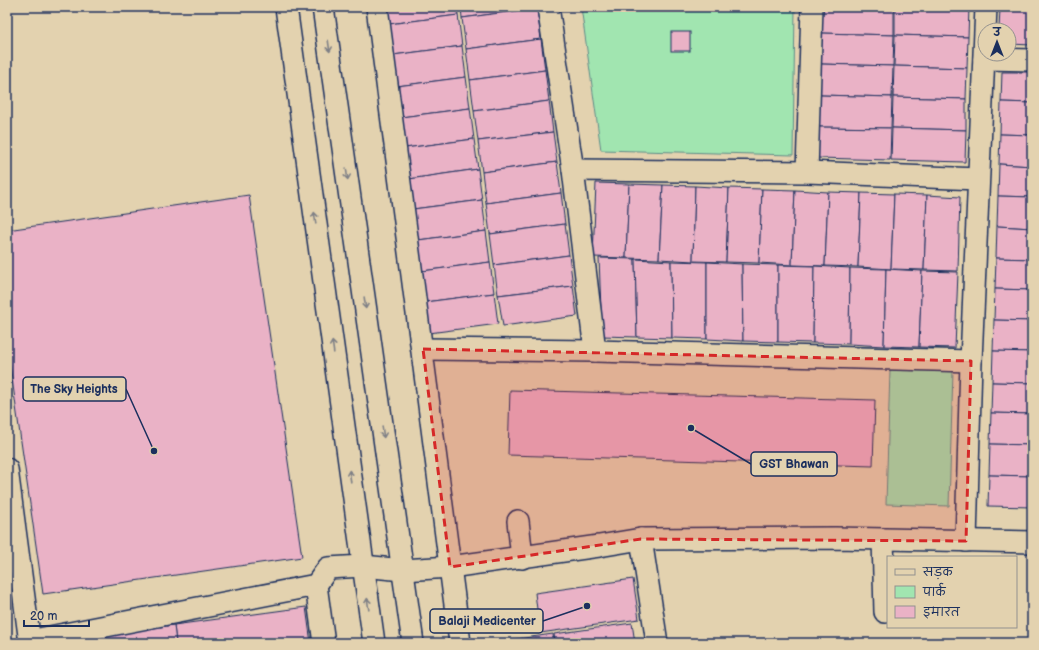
<svg xmlns="http://www.w3.org/2000/svg" width="1039" height="650" font-family="'Balsamiq Sans','Playpen Sans Deva',sans-serif">
<rect width="100%" height="100%" fill="#e3d2af"/>
<filter id="ink" filterUnits="userSpaceOnUse"><feTurbulence type="fractalNoise" baseFrequency=".025" numOctaves="2"/><feDisplacementMap in="SourceGraphic" scale="8" xChannelSelector="R" yChannelSelector="G"/><feConvolveMatrix kernelMatrix="1 2 1 2 8 2 1 2 1" color-interpolation-filters="sRGB"/></filter>
<g filter="url(#ink)">
<g fill="#a1e5b0" stroke="#5e8a87">
<path d="M581 7H795L793 155 601 150Z"/>
<path d="M890 370 953 371 949 506 886 504Z"/>
</g>
<g fill="#eab2c6" stroke="#1b2f5e">
<path d="M387 7H457L458 15 389 24Z"/>
<path d="M461 7H537V8L462 18Z"/>
<path d="M822 7H894V35L821 33Z"/>
<path d="M895 7H969L968 37 895 35Z"/>
<path d="M537 8 541 39 466 49 462 18Z"/>
<path d="M1000 8 1032 9V45L1009 44V30H999Z"/>
<path d="M458 15 462 46 393 55 389 24Z"/>
<rect x="671" y="32" width="19" height="19"/>
<path d="M821 33 894 35 893 66 821 64Z"/>
<path d="M895 35 968 37 967 68 894 66Z"/>
<path d="M541 39 545 70 470 80 466 49Z"/>
<path d="M462 46 466 77 397 86 393 55Z"/>
<path d="M821 64 893 66 892 97 820 95Z"/>
<path d="M894 66 967 68 966 99 893 97Z"/>
<path d="M545 70 549 101 474 111 470 80Z"/>
<path d="M1002 72H1032V103L1001 102Z"/>
<path d="M466 77 470 108 401 117 397 86Z"/>
<path d="M820 95 892 97 891 128 819 127Z"/>
<path d="M893 97 966 99V130L892 128Z"/>
<path d="M549 101 553 132 478 141 474 111Z"/>
<path d="M1001 102 1032 103V135L1000 134Z"/>
<path d="M470 108 474 139 405 148 401 117Z"/>
<path d="M819 127 891 128 890 160 818 158Z"/>
<path d="M892 128 966 130 965 162 891 160Z"/>
<path d="M553 132 557 162 482 172 478 141Z"/>
<path d="M1000 134 1032 135V166L999 164Z"/>
<path d="M474 139 478 169 409 179 405 148Z"/>
<path d="M557 162 561 193 486 203 482 172Z"/>
<path d="M999 164 1032 166V197L998 196Z"/>
<path d="M478 169 482 200 413 209 409 179Z"/>
<path d="M596 183 629 184 626 258 593 257Z"/>
<path d="M629 184 663 185 659 259 626 258Z"/>
<path d="M663 185 695 186 693 261 659 259Z"/>
<path d="M695 186 729 188 726 262 693 261Z"/>
<path d="M729 188 762 189 759 263 726 262Z"/>
<path d="M762 189 795 190 792 265 759 263Z"/>
<path d="M795 190 828 192 825 266 792 265Z"/>
<path d="M828 192 861 193 858 267 825 266Z"/>
<path d="M561 193 565 224 490 234 486 203Z"/>
<path d="M861 193 894 194 891 269 858 267Z"/>
<path d="M894 194 927 195 924 270 891 269Z"/>
<path d="M249 195 302 557 43 594 7 344V230Z"/>
<path d="M927 195 960 197 958 271 924 270Z"/>
<path d="M998 196 1032 197V228L997 226Z"/>
<path d="M482 200 486 231 418 240 413 209Z"/>
<path d="M565 224 569 255 494 265 490 234Z"/>
<path d="M997 226 1032 228V259L996 258Z"/>
<path d="M486 231 490 262 422 271 418 240Z"/>
<path d="M569 255 573 286 498 295 494 265Z"/>
<path d="M599 258 635 259 637 337 602 336Z"/>
<path d="M996 258 1032 259V290L995 289Z"/>
<path d="M635 259 671 261 672 338 637 337Z"/>
<path d="M671 261 707 262V339L672 338Z"/>
<path d="M490 262 494 293 425 302 422 271Z"/>
<path d="M707 262 742 264 743 341 707 339Z"/>
<path d="M742 264 778 265V342L743 341Z"/>
<path d="M778 265 814 266 813 343 778 342Z"/>
<path d="M814 266 850 268 849 344 813 343Z"/>
<path d="M850 268 886 269 884 346 849 344Z"/>
<path d="M886 269 922 271 919 347 884 346Z"/>
<path d="M922 271 958 272 955 348 919 347Z"/>
<path d="M573 286 577 316 503 326 498 295Z"/>
<path d="M995 289 1032 290V321L994 320Z"/>
<path d="M494 293 498 324 429 333 425 302Z"/>
<path d="M994 320 1032 321V352L993 351Z"/>
<path d="M993 351 1032 352V383L992 382Z"/>
<path d="M992 382 1032 383V414L991 413Z"/>
<path d="M510 390 875 400 873 466 508 455Z"/>
<path d="M991 413 1032 414V445L990 444Z"/>
<path d="M990 444 1032 445V476L989 475Z"/>
<path d="M989 475 1032 476V507L988 506Z"/>
<path d="M633 579 639 619 540 633 535 593Z"/>
<path d="M306 607 311 643H176L174 625Z"/>
<path d="M632 623 635 643H555L554 634Z"/>
<path d="M174 625 176 643H46Z"/>
<path d="M553 634 554 643H488Z"/>
</g>
<g fill="none" stroke-linecap="round" stroke-linejoin="round">
<g stroke="#1b2f5e" stroke-width="24">
<g id="minor">
<path d="M286 7 374 643"/>
<path d="M323 7 413 643"/>
<path d="M377 7 460 643"/>
<path d="M548 7 573 170 595 351"/>
<path d="M984 59 1032 60"/>
<path d="M573 170 807 172 978 179"/>
<path d="M807 172 812 7"/>
<path d="M423 349 595 351 971 361"/>
<path d="M7 469 30 643"/>
<path d="M518 521 522 558"/>
<path d="M641 539 657 643"/>
<path d="M883 539 885 612"/>
<path d="M966 541 971 361 986 7"/>
<path d="M316 585 324 643"/>
<path d="M29 641 316 585 328 568 363 566 403 570 450 567 599 546 641 539 835 538 1032 542"/>
</g>
</g>
<use href="#minor" stroke="#e3d2af" stroke-width="21"/>
</g>
<defs><path id="oneway-shaft" d="M-6 0H5M1.5-3L5.5 0L1.5 3" fill="none" stroke-width="1.6" stroke-linecap="round" stroke-linejoin="round"/></defs>
<g stroke="#7f8086">
<use href="#oneway-shaft" transform="translate(329 46) rotate(82)"/>
<use href="#oneway-shaft" transform="translate(347 174) rotate(82)"/>
<use href="#oneway-shaft" transform="translate(315 218) rotate(-98)"/>
<use href="#oneway-shaft" transform="translate(365 303) rotate(82)"/>
<use href="#oneway-shaft" transform="translate(333 347) rotate(-98)"/>
<use href="#oneway-shaft" transform="translate(383 432) rotate(82)"/>
<use href="#oneway-shaft" transform="translate(350 476) rotate(-98)"/>
<use href="#oneway-shaft" transform="translate(368 604) rotate(-98)"/>
</g>
</g>
<path fill="#d62828" fill-opacity="0.2" stroke="#d62828" stroke-width="3" stroke-dasharray="8 5" stroke-linejoin="round" d="M423 349 971 361 966 541 641 539 450 567Z"/>
<path fill="none" stroke="#1b2f5e" stroke-width="1.5" d="M154 451L126 389M691 428L751 464M587 606L543 621"/>
<g fill="#1b2f5e" stroke="#e3d2af" stroke-width="1.5">
<circle cx="154" cy="451" r="4"/>
<circle cx="691" cy="428" r="4"/>
<circle cx="587" cy="606" r="4"/>
</g>
<g fill="#e3d2af" stroke="#1b2f5e" stroke-width="1.5">
<rect x="23" y="377" width="103" height="24" rx="4"/>
<rect x="751" y="452" width="86" height="24" rx="4"/>
<rect x="430" y="609" width="113" height="24" rx="4"/>
</g>
<g font-size="12" text-anchor="middle" font-weight="bold" fill="#1b2f5e">
<text x="74" y="393">The Sky Heights</text>
<text x="794" y="468">GST Bhawan</text>
<text x="487" y="625">Balaji Medicenter</text>
</g>
<rect width="1039" height="650" fill="none" stroke="#e3d2af" stroke-width="24"/>
<rect x="12" y="12" width="1015" height="626" fill="none" stroke="#1b2f5e" stroke-width="1.5" filter="url(#ink)"/>
<rect x="887" y="556" width="130" height="72" fill="#e3d2af" stroke="#93918f"/>
<rect x="895" y="569" width="20" height="6" fill="#e3d2af" stroke="#93918f"/>
<text x="923" y="576" font-size="12" fill="#1b2f5e">सड़क</text>
<rect x="895" y="586" width="20" height="12" fill="#a1e5b0" stroke="#93918f"/>
<text x="923" y="596" font-size="12" fill="#1b2f5e">पार्क</text>
<rect x="895" y="606" width="20" height="12" fill="#eab2c6" stroke="#93918f"/>
<text x="923" y="616" font-size="12" fill="#1b2f5e">इमारत</text>
<g transform="translate(997 42)"><circle r="19" fill="#e3d2af" stroke="#93918f"/>
<path d="M0-3L7 15L0 10L-7 15Z" fill="#1b2f5e"/>
<text y="-6" font-size="11" font-weight="bold" text-anchor="middle" fill="#1b2f5e">उ</text>
</g>
<path d="M24 620v6h65v-6" fill="none" stroke="#1b2f5e" stroke-width="2"/>
<text x="30" y="620" font-size="12" fill="#1b2f5e" stroke="#e3d2af" stroke-width="3" paint-order="stroke">20 m</text>
</svg>
